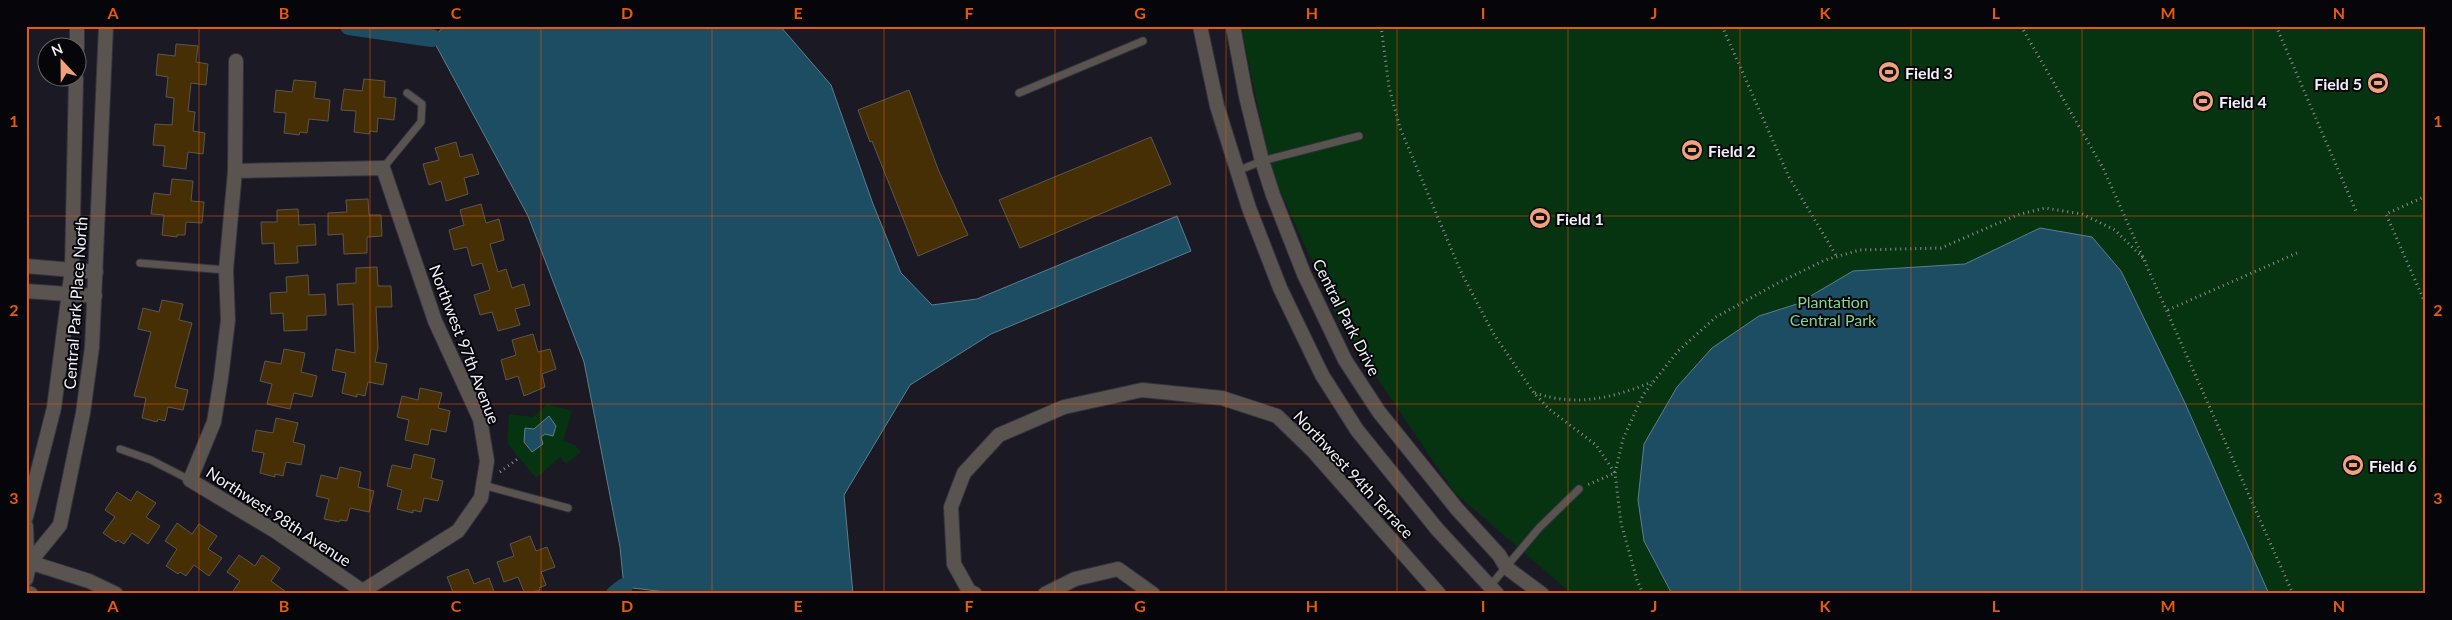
<svg xmlns="http://www.w3.org/2000/svg" width="2452" height="620" font-family="Lato,sans-serif">
<rect width="100%" height="100%" fill="#1b1924"/>
<g fill="#063410">
<path d="M1241 26H2426V594H1572L1455 493 1338 320 1271 170Z"/>
<path d="M547 404 572 411 563 441 575 445 581 452 566 464 560 457 536 478 507 443 509 414 533 417Z"/>
</g>
<g fill="#1c4d63" stroke="#5c7e8f">
<path d="M445 26H780L831 85 873 204 901 273 932 305 977 299 1177 216 1191 251 991 334 910 385 844 495 853 594H683L624 587 620 547 584 362 528 216 432 38Z"/>
<path d="M2040 228 2092 237 2121 271 2185 403 2269 594H1672L1644 541 1638 500 1644 444 1677 387 1712 348 1759 316 1797 304 1853 271 1965 264Z"/>
<path d="M549 416 556 426 553 436 545 434 541 437 543 444 532 452 524 442 525 428 534 429Z"/>
</g>
<g fill="none" stroke-linecap="round" stroke-linejoin="round">
<g stroke="#1c4d63" stroke-width="18">
<path d="M349 26 432 38"/>
<path d="M615 594 624 587"/>
</g>
</g>
<g fill="#472f05" stroke="#5e564b">
<path d="M176 44 198 46 196 62 208 64 206 85 191 83 188 111 195 112 193 131 205 133 203 154 188 152 186 169 163 166 165 146 153 145 155 124 172 125 174 98 166 97 168 77 156 75 158 54 175 56Z"/>
<path d="M364 79 385 81 384 97 396 98 394 120 378 118 377 132 370 131 369 134 354 132 356 111 341 110 344 89 362 91Z"/>
<path d="M294 80 316 82 314 98 330 100 328 121 309 119 307 133 300 132 299 135 284 133 286 113 274 112 276 90 292 92Z"/>
<path d="M909 90 938 169 968 235 918 256 872 141 870 142 858 110Z"/>
<path d="M1151 137 1171 184 1020 248 999 200Z"/>
<path d="M456 142 460 157 472 154 479 174 464 178 468 194 446 201 441 181 429 185 423 164 439 160 435 148Z"/>
<path d="M172 179 193 181 191 201 204 202 202 223 186 222 185 235H177V237L162 235 164 215 151 214 154 193 170 195Z"/>
<path d="M368 199 369 215H381L382 236 367 237V253L344 254 343 234 328 235V213L347 212 346 200Z"/>
<path d="M481 204 486 223 499 219 504 240 490 244 498 272 506 269 512 288 524 284 530 305 515 309 520 325 498 331 492 312 480 315 474 295 490 290 482 263 472 266 467 247 454 250 449 230 464 225 460 210Z"/>
<path d="M298 209 299 225 315 224 316 245 297 246 298 263 275 264 274 243 262 244 261 222H277V210Z"/>
<path d="M377 267 378 286H391L392 307H376L378 348 375 362 387 364 383 385 368 382 365 396 357 394V397L342 393 346 373 332 370 336 349 355 353 353 304 338 305 337 284 356 283V268Z"/>
<path d="M308 275 309 295 325 294 326 315 307 316V330L284 331 283 313 271 314 270 293 287 292 286 277Z"/>
<path d="M162 300 183 304 179 320 192 323 175 387 188 390 183 410 168 407 165 421 158 419 157 422 142 418 146 398 134 396 151 332 138 329 143 308 159 312Z"/>
<path d="M533 334 538 352 550 349 556 369 542 374 545 387 524 396 518 376 506 380 501 360 516 355 512 340Z"/>
<path d="M284 349 305 353 301 372 317 376 312 397 294 393 290 409 267 404 272 384 260 381 265 361 281 364Z"/>
<path d="M420 388 442 393 438 408 450 411 446 432 431 429 428 445 405 440 409 420 397 417 402 396 418 400Z"/>
<path d="M276 418 298 423 293 442 305 445 301 465 286 462 283 476 275 474V477L260 473 264 453 252 451 256 430 273 433Z"/>
<path d="M414 454 435 459 431 478 443 481 438 501 424 498 421 512 413 510V513L397 509 402 490 387 486 392 465 411 469Z"/>
<path d="M340 467 361 472 358 487 374 491 369 512 350 508 347 521 340 520 339 522 324 519 329 499 316 496 321 475 337 479Z"/>
<path d="M137 491 156 503 146 517 160 526 148 544 132 533 124 544 118 540 116 542 103 533 115 517 105 510 117 492 131 501Z"/>
<path d="M177 523 192 534 199 524 217 536 208 549 222 558 209 576 194 565 186 576 180 572 178 574 166 566 177 549 165 541Z"/>
<path d="M530 536 536 551 547 547 555 567 541 572 546 585 539 588 540 590 525 594 518 577 504 582 497 562 514 556 510 544Z"/>
<path d="M239 555 255 566 262 555 280 568 271 581 289 594H231L240 581 227 572Z"/>
<path d="M468 569 474 584 489 578 495 594H451L453 592 447 577Z"/>
</g>
<g fill="none" stroke-linecap="round" stroke-linejoin="round">
<g stroke="#35333d" stroke-width="9">
<g id="lane">
<path d="M1019 93 1143 41"/>
<path d="M383 168 421 122 422 104 407 93"/>
<path d="M1237 171 1262 161 1359 136"/>
<path d="M140 263 226 270"/>
<path d="M120 449 151 460 190 480"/>
<path d="M483 485 568 508"/>
<path d="M1490 586 1539 528 1579 489"/>
</g>
</g>
<g stroke="#35333d" stroke-width="16">
<g id="street">
<path d="M1200 26 1217 106 1249 208 1280 288 1322 375 1357 430 1437 529 1497 594"/>
<path d="M1233 26 1246 96 1262 161 1273 195 1304 274 1345 360 1379 412 1457 509 1499 555 1507 568 1542 594"/>
<path d="M77 48V26"/>
<path d="M235 171 236 61"/>
<path d="M26 266 96 272"/>
<path d="M26 291 95 296"/>
<path d="M26 517 54 408 72 269 76 78"/>
<path d="M26 526 27 554 30 562"/>
<path d="M26 561 89 581 116 594"/>
<path d="M26 579 30 562 60 525 83 413 92 347 106 26"/>
<path d="M26 592 31 594"/>
<path d="M358 594 458 531 481 498 487 461 480 419 435 321 383 168 235 171 226 270 228 320 221 378 214 422 190 480 275 531 361 590"/>
<path d="M975 594 969 591 954 564 951 507 964 473 999 435 1064 407 1142 390 1222 398 1277 416 1314 452 1439 594"/>
<path d="M1045 594 1075 579 1118 569 1153 594"/>
</g>
</g>
<g stroke="#8d8b94" stroke-width="3" stroke-dasharray="1 4" stroke-linecap="butt">
<path d="M1381 26 1389 87 1400 128 1461 272 1493 333 1534 393 1549 409 1596 445 1615 473 1587 485"/>
<path d="M1722 26 1789 177 1837 257"/>
<path d="M2021 26 2103 168 2293 594"/>
<path d="M2276 26 2356 211"/>
<path d="M2426 196 2386 214 2426 305"/>
<path d="M2168 310 2297 253"/>
<path d="M1535 393C1577 407 1612 398 1652 382"/>
<path d="M500 472 519 458"/>
<path d="M1643 594 1637 580 1621 523 1615 473 1623 439 1643 395 1678 351 1716 317 1778 283 1825 260 1860 250 1941 248 2017 215 2045 208 2082 214 2115 230 2146 261"/>
</g>
<use href="#lane" stroke="#5a5451" stroke-width="7"/>
<use href="#street" stroke="#5a5451" stroke-width="14"/>
</g>
<path fill="none" stroke="#e8590c" stroke-width="1" stroke-opacity="0.55" d="M199 26V594M370 26V594M541 26V594M712 26V594M884 26V594M1055 26V594M1226 26V594M1397 26V594M1568 26V594M1740 26V594M1911 26V594M2082 26V594M2253 26V594M26 216H2426M26 404H2426"/>
<defs>
<g id="stadium-disc" transform="scale(1.125)"><circle r="9.5" fill="#f1a17d" stroke="#060509"/><path d="M0-5a6.5 5 0 1 0 0 10a6.5 5 0 1 0 0-10ZM-3.5-1.8h7v3.6h-7Z" fill="#111"/></g>
</defs>
<g fill-rule="evenodd">
<use href="#stadium-disc" x="1889" y="72"/>
<use href="#stadium-disc" x="2378" y="83"/>
<use href="#stadium-disc" x="2203" y="101"/>
<use href="#stadium-disc" x="1692" y="150"/>
<use href="#stadium-disc" x="1540" y="218"/>
<use href="#stadium-disc" x="2353" y="465"/>
</g>
<g text-anchor="middle" dominant-baseline="central" stroke-width="4" stroke-linejoin="round" paint-order="stroke">
<g font-size="16" font-weight="bold" fill="#f1f0f7" stroke="#060509" text-anchor="start">
<text x="1905" y="72">Field 3</text>
<text x="2362" y="83" text-anchor="end">Field 5</text>
<text x="2219" y="101">Field 4</text>
<text x="1708" y="150">Field 2</text>
<text x="1556" y="218">Field 1</text>
<text x="2369" y="465">Field 6</text>
</g>
<g font-size="16" fill="#80d68a" stroke="#060509">
<text x="1833" y="301">Plantation<tspan x="1833" dy="18">Central Park</tspan></text>
</g>
<g font-size="16" fill="#f1f0f7" stroke="#060509">
<text transform="translate(75 303) rotate(-86)">Central Park Place North</text>
<text transform="translate(1347 317) rotate(63)">Central Park Drive</text>
<text transform="translate(465 344) rotate(69)">Northwest 97th Avenue</text>
<text transform="translate(1354 474) rotate(47)">Northwest 94th Terrace</text>
<text transform="translate(279 516) rotate(33)">Northwest 98th Avenue</text>
</g>
</g>
<rect width="2452" height="620" fill="none" stroke="#060509" stroke-width="55"/>
<g transform="translate(62 62) rotate(338)"><circle r="24" fill="#060509" stroke="#646368"/>
<path d="M0-4L9 19L0 12L-9 19Z" fill="#f1a17d"/>
<text y="-8" font-size="14" font-weight="bold" text-anchor="middle" fill="#f1f0f7">N</text>
</g>
<rect x="28" y="28" width="2396" height="564" fill="none" stroke="#e8590c" stroke-width="2"/>
<g font-size="16" text-anchor="middle" font-weight="bold" fill="#e8590c">
<text x="113" y="19">A</text>
<text x="284" y="19">B</text>
<text x="456" y="19">C</text>
<text x="627" y="19">D</text>
<text x="798" y="19">E</text>
<text x="969" y="19">F</text>
<text x="1140" y="19">G</text>
<text x="1312" y="19">H</text>
<text x="1483" y="19">I</text>
<text x="1654" y="19">J</text>
<text x="1825" y="19">K</text>
<text x="1996" y="19">L</text>
<text x="2168" y="19">M</text>
<text x="2339" y="19">N</text>
<text x="14" y="127">1</text>
<text x="2438" y="127">1</text>
<text x="14" y="316">2</text>
<text x="2438" y="316">2</text>
<text x="14" y="504">3</text>
<text x="2438" y="504">3</text>
<text x="113" y="612">A</text>
<text x="284" y="612">B</text>
<text x="456" y="612">C</text>
<text x="627" y="612">D</text>
<text x="798" y="612">E</text>
<text x="969" y="612">F</text>
<text x="1140" y="612">G</text>
<text x="1312" y="612">H</text>
<text x="1483" y="612">I</text>
<text x="1654" y="612">J</text>
<text x="1825" y="612">K</text>
<text x="1996" y="612">L</text>
<text x="2168" y="612">M</text>
<text x="2339" y="612">N</text>
</g>
</svg>
